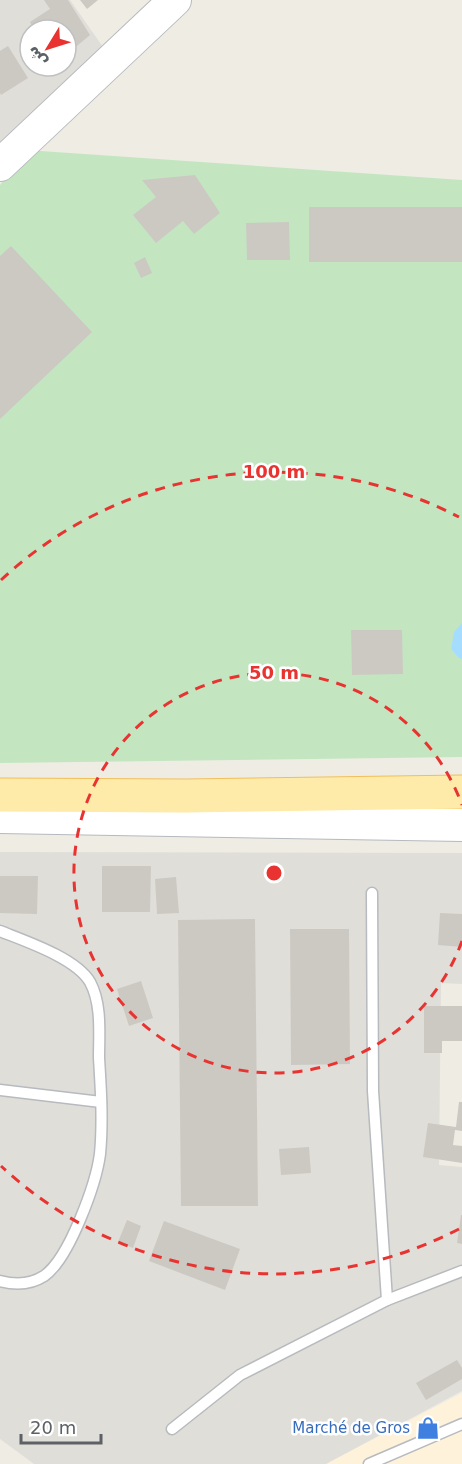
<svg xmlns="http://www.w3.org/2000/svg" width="462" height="1464" font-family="'DejaVu Sans',Cairo,sans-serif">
<rect width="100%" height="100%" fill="#efece4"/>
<path fill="#fef3da" d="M462 1393V1464H326Z"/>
<g fill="#e0ded9" fill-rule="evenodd">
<path d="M0 0H70L105 50 0 143ZM30 30H66V66H30Z"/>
<path d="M0 852 462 853V984L441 983 439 1165 462 1167V1391L326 1464H34L0 1439Z"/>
</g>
<path fill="#c3e6c1" d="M26 150 462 180V757L0 763V185Z"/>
<path fill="#a4ddff" d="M462 623V659L459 658 451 649 454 632Z"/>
<g fill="#ccc9c3">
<path d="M44 0H68L90 35 66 55V30H34L30 22 50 9Z"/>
<path d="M80 0H98L87 9Z"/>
<path d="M8 46 28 78 1 95 0 93V51Z"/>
<path d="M195 175 220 213 194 234 183 221 156 243 133 215 156 197 142 180Z"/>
<rect x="309" y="207" width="153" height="55"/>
<path d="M289 222 290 260H247L246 223Z"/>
<path d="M11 246 92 332 0 419V256Z"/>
<path d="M145 257 152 273 141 278 134 263Z"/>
<path d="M351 630H402L403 674 352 675Z"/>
<path d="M102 866H151L150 912H102Z"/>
<path d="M0 876H38L37 914 0 913Z"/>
<path d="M176 877 179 913 157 914 155 879Z"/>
<path d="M440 913 462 914V947L438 945Z"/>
<path d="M255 919 258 1206H181L178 920Z"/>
<path d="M290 929H349L350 1064 291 1065Z"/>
<path d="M141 981 153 1018 129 1026 117 989Z"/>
<path d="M424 1006H462V1041H442V1053H424Z"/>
<path d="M459 1102H462V1131L455 1130 453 1145 462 1146V1163L423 1157 428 1123 456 1127Z"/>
<path d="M309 1147 311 1173 281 1175 279 1149Z"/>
<path d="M461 1215H462V1244L457 1243Z"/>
<path d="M127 1220 141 1226 133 1248 118 1242Z"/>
<path d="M164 1221 240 1249 225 1290 149 1261Z"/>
<path d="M457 1360 462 1368V1379L426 1400 416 1383Z"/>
</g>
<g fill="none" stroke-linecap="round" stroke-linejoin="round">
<g stroke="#b7babe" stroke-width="13">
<g id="lane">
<path d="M372 893 373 1091 387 1300"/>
<path d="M0 931C25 941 76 958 90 982 102 1004 99 1034 99 1058 101 1090 103 1122 100 1154 96 1184 69 1259 44 1276 30 1285 15 1285 0 1281"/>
<path d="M0 1090 101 1102"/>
<path d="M172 1429 240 1375 387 1300 462 1271"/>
<path d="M369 1464 462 1424"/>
</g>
</g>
<g stroke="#b6b9be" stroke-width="34">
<g id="secondary">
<path d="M0 165 175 0"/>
<path d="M0 817 462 825"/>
</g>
</g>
<g stroke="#f1be5b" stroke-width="35">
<path id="primary" d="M0 795 185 796 462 792"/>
</g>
<use href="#lane" stroke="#fff" stroke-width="10"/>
<use href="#secondary" stroke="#fff" stroke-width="32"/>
<use href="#primary" stroke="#ffeba9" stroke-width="33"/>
</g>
<g fill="none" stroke="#e83330" stroke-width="3" stroke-dasharray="10 8">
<path d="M462 941A200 200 0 1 1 462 805"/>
<path d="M459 1229A401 401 0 0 1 1 1166M1 580A401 401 0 0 1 459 517"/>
</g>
<defs>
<g id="shop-bare" transform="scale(1.8)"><path d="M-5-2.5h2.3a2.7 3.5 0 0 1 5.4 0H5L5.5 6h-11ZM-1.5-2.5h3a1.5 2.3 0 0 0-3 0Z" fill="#3f7fe0" stroke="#fff" stroke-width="2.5" paint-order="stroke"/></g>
</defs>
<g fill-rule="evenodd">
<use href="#shop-bare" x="428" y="1428"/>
</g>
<g text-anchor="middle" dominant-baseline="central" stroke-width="5" stroke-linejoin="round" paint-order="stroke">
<g font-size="15" fill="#366cbe" stroke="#fff" text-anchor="end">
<text x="410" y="1428">Marché de Gros</text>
</g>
</g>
<circle cx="274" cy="873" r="9" fill="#e83330" stroke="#fff" stroke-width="3"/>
<g font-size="18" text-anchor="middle" font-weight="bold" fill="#e83330" stroke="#fff" stroke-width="5" stroke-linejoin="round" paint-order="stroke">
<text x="274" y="478">100 m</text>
<text x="274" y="679">50 m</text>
</g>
<g transform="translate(48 48) rotate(232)"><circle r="28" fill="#ffffff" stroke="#bec0c1" stroke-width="1.5"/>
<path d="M0-4.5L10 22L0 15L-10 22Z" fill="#e83330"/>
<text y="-9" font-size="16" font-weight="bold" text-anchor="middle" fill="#5c6165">ش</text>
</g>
<path d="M21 1434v9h80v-9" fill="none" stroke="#5c6165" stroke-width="3"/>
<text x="30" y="1434" font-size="18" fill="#5c6165" stroke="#ffffff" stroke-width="4.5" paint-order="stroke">20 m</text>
</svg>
